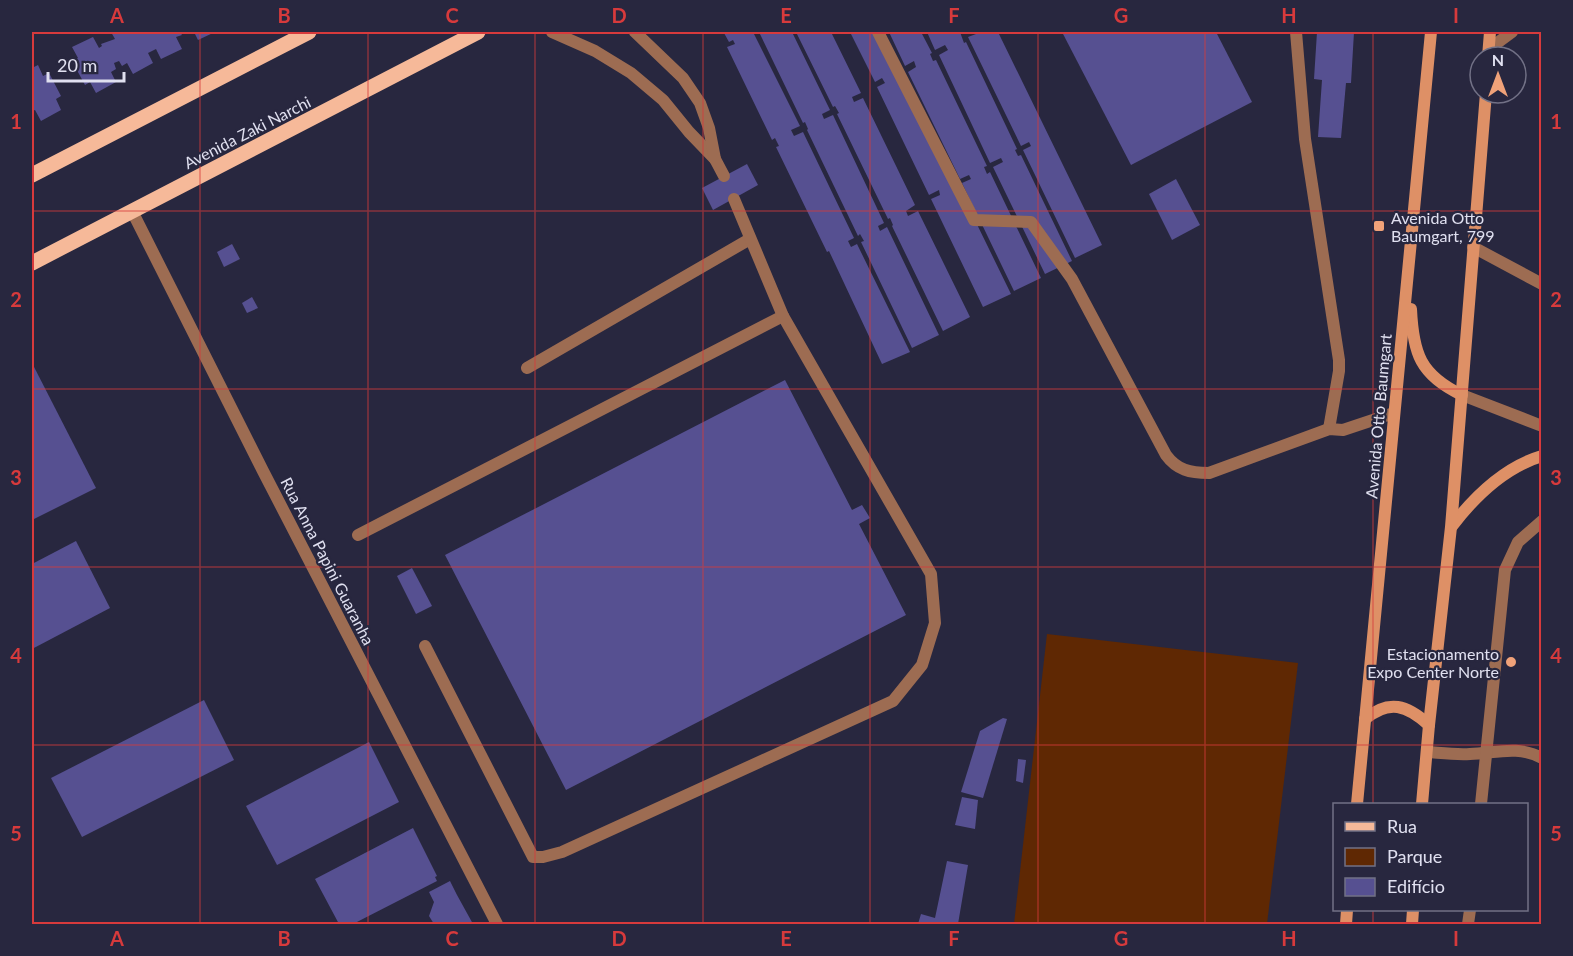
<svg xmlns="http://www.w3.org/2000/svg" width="1573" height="956" font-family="Lato,sans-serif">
<rect width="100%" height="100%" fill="#28273f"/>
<path fill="#5f2803" d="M1047 634 1298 663 1267 924H1014Z"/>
<g fill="#565091">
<path d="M111 32H180L182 35 176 37 182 49 161 59 156 49 148 53 153 63 133 74 127 63 122 66 119 61 114 63 116 69 111 72 116 82 96 93 90 82 85 85 72 61 78 58 72 47 93 37 99 48 102 46 101 44 115 39Z"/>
<path d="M194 32H215L198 40Z"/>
<path d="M727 32H753L800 126 791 130 794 136 803 132 854 238 848 241 851 247 857 244 910 352 882 364 829 251 827 252 776 147 779 146 775 138 772 140 727 47 735 44 733 40 729 42 724 33Z"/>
<path d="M759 32H792L830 110 822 114 824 119 833 115 884 223 878 226 880 231 887 227 939 335 912 348 861 242 864 241 860 234 858 236 807 130 808 129 805 122 803 123Z"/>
<path d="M796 32H831L861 93 852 97 854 102 863 98 915 205 906 211 908 216 918 211 970 317 943 331 892 226 893 225 890 218 888 219 837 114 839 113 835 106 833 107Z"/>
<path d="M850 32H883L1011 294 983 307 931 199 940 195 939 190 929 195 877 87 885 83 882 78 875 82Z"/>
<path d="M889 32H921L932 53 930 54 933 61 936 60 987 166 984 167 987 174 990 172 1041 278 1014 291 962 183 971 179 969 175 960 179 908 72 916 67 914 61 905 66Z"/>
<path d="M927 32H960L964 43 966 42 1017 149 1015 150 1018 156 1021 155 1072 261 1045 274 993 167 1003 162 1001 158 990 163 939 55 948 50 945 45 935 50Z"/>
<path d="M975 32H998L1102 245 1075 258 1023 150 1031 146 1029 142 1021 146 968 37 976 34Z"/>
<path d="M1062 32H1216L1252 102 1131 165Z"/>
<path d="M1317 32H1354L1351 83H1346L1341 138 1318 137 1322 80 1314 79Z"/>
<path d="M38 65 43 76 49 73 61 96 56 99 61 110 41 121 35 110 32 111V68Z"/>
<path d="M747 164 758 185 713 210 702 188Z"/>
<path d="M1176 179 1200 225 1172 240 1149 194Z"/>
<path d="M232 244 240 259 224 267 217 252Z"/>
<path d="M252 297 258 308 247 313 242 303Z"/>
<path d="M32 363 96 488 32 520Z"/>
<path d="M785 380 852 510 862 505 870 518 859 524 906 615 566 790 445 555Z"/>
<path d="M76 541 110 608 32 649V564Z"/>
<path d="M412 568 432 606 416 614 397 576Z"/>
<path d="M204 700 234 760 82 837 51 778Z"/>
<path d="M1003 718 1007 719 983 798 961 792 980 731Z"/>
<path d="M369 742 399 802 277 865 246 806Z"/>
<path d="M1018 759 1026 760 1023 783 1016 781Z"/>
<path d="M962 797 978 800 975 829 955 825Z"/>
<path d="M413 828 437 876 435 877 437 881 353 924H339L315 879Z"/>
<path d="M947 861 968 865 958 924H918L921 914 935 918Z"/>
<path d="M450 881 457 895 473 924H434L429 916 434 902 429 892Z"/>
</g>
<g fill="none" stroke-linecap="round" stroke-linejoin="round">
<g stroke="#9d6c52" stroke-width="12">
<path d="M552 32 595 51 631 73 663 100 689 132 715 159"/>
<path d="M635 32 683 78 700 103 709 128 715 159 724 176"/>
<path d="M878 32 974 220 1031 222 1072 279 1166 455C1177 470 1190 473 1209 473L1329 429 1343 430 1394 413"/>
<path d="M1296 32 1305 139 1339 360V371L1329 429"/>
<path d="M1489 49 1512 32"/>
<path d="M132 211 263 471 497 924"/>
<path d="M1473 247 1542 284"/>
<path d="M527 368 750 239"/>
<path d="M358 535 783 316"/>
<path d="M425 646 533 857H543L562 852 893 701 922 665 935 623 931 574 783 316 734 199"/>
<path d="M1427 752C1441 753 1456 755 1470 754 1496 753 1518 745 1542 758"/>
<path d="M1481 804 1505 570 1518 542 1542 521"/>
<path d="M1468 924 1470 910"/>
</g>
<path stroke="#9d6c52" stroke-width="12" d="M1462 395 1542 426"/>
<g stroke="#de9066" stroke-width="12">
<path d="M1488 57 1490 32"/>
<path d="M1411 309C1413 353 1420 375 1462 395"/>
<path d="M1452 526C1475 496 1505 467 1542 456"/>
<path d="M1365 719C1389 699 1407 705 1429 725"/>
<path d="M1357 804 1431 32"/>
<path d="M1422 804 1429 725 1451 527 1486 93"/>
<path d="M1346 924 1347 910"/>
<path d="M1412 924 1413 910"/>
</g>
<g stroke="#f6b999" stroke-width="15">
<path d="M32 175 309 32"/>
<path d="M32 263 478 32"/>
</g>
</g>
<path fill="none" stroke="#d73a3c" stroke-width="1.5" stroke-opacity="0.55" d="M200 32V924M368 32V924M535 32V924M703 32V924M870 32V924M1038 32V924M1205 32V924M1373 32V804M32 211H1542M32 389H1542M32 567H1542M32 745H1542M1373 910V924"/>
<g fill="#f0a279" stroke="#28273f" stroke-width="2">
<rect x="1373" y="220" width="12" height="12" rx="3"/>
<circle cx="1511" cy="662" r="6"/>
</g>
<g text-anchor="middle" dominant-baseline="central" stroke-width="4.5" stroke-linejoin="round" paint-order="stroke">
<g font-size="16" fill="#e0e0f0" stroke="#28273f">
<text transform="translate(247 132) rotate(-27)">Avenida Zaki Narchi</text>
<text transform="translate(1378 416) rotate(-85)">Avenida Otto Baumgart</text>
<text transform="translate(328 561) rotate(63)">Rua Anna Papini Guaranha</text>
</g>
<g font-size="16" fill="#e0e0f0" stroke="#28273f" text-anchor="start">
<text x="1391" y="217">Avenida Otto<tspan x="1391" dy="18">Baumgart, 799</tspan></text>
<text x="1499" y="653" text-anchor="end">Estacionamento<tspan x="1499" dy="18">Expo Center Norte</tspan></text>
</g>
</g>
<rect width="1573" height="956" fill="none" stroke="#28273f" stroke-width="66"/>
<rect x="1333" y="803" width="195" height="108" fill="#28273f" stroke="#727186" stroke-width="1.5"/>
<rect x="1345" y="822" width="30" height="9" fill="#f6b999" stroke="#727186" stroke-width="1.5"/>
<text x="1387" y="833" font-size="18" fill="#e0e0f0">Rua</text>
<rect x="1345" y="848" width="30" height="18" fill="#5f2803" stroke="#727186" stroke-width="1.5"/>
<text x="1387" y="863" font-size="18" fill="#e0e0f0">Parque</text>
<rect x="1345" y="878" width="30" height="18" fill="#565091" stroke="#727186" stroke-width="1.5"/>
<text x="1387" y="893" font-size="18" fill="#e0e0f0">Edifício</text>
<g transform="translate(1498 75)"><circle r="28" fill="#28273f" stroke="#727186" stroke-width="1.5"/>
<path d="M0-4.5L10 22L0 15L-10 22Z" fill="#f0a279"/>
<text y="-9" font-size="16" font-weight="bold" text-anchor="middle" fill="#e0e0f0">N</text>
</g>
<path d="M48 72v9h76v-9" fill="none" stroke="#e0e0f0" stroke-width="3"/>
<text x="57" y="72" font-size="18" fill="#e0e0f0" stroke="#28273f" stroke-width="4.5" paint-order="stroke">20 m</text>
<rect x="33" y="33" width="1507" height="890" fill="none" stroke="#d73a3c" stroke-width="2"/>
<g font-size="20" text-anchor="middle" font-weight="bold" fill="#d73a3c">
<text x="117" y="23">A</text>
<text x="284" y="23">B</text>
<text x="452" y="23">C</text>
<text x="619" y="23">D</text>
<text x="786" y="23">E</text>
<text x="954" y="23">F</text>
<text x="1121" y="23">G</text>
<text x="1289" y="23">H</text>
<text x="1456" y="23">I</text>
<text x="16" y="129">1</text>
<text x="1556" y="129">1</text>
<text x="16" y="307">2</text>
<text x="1556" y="307">2</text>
<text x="16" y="485">3</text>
<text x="1556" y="485">3</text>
<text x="16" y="663">4</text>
<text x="1556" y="663">4</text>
<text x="16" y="841">5</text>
<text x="1556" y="841">5</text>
<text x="117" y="946">A</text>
<text x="284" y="946">B</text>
<text x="452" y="946">C</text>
<text x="619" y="946">D</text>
<text x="786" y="946">E</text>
<text x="954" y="946">F</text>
<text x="1121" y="946">G</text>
<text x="1289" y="946">H</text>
<text x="1456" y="946">I</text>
</g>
</svg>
